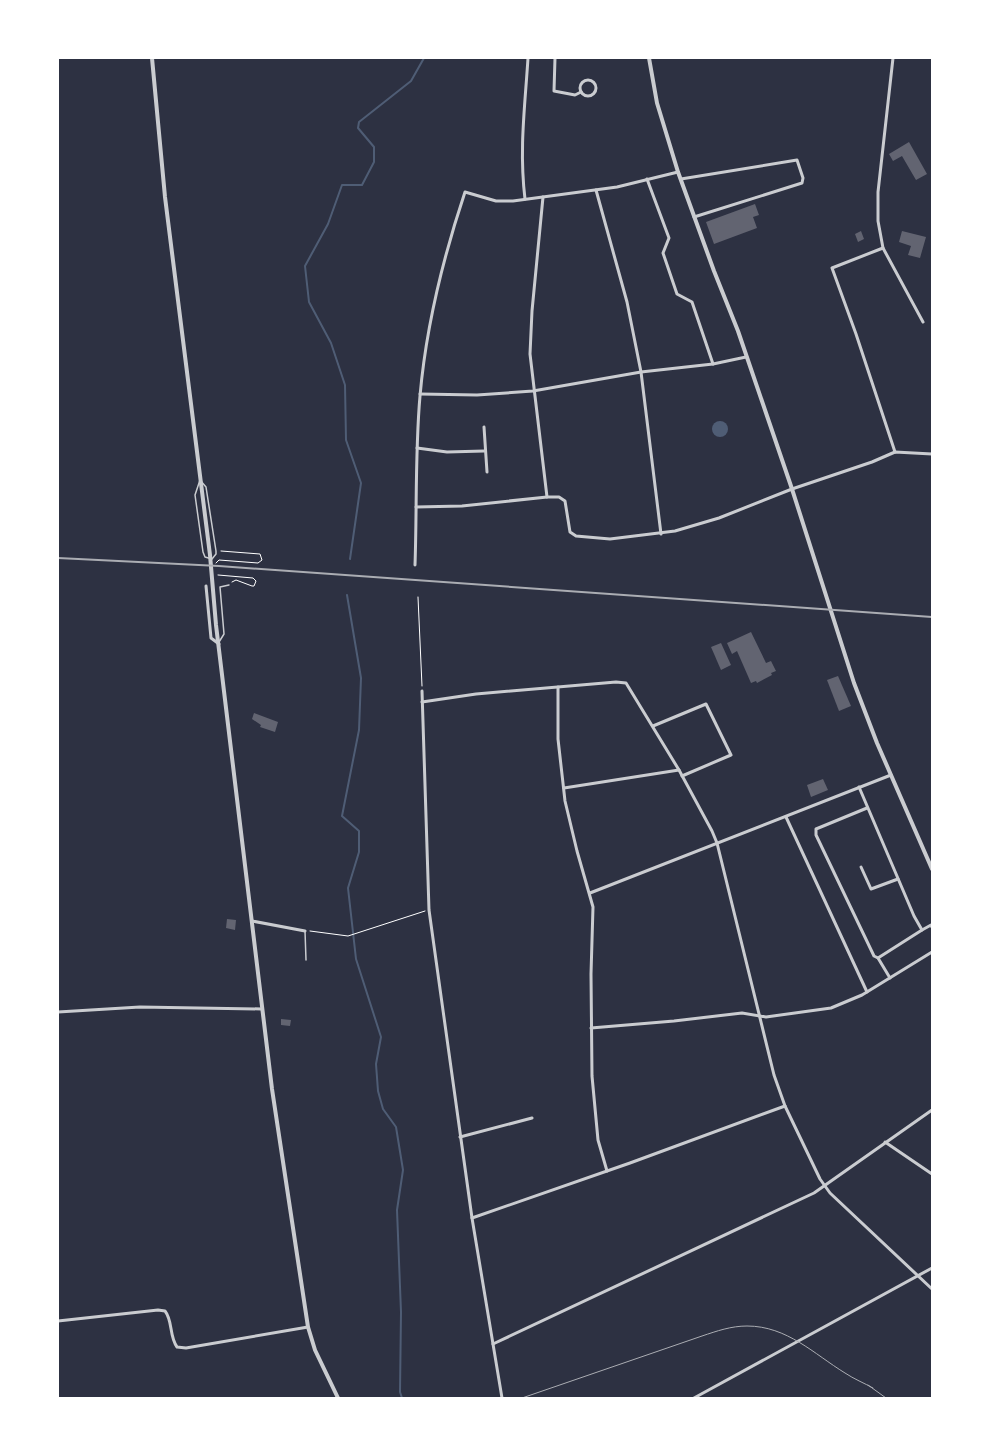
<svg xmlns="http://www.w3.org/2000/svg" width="990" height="1456" font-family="Jost,sans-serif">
<rect width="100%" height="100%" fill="#2d3142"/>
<circle fill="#4f5d75" cx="720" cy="429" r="8"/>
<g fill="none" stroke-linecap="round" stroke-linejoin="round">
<g stroke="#4f5d75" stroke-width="2">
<path d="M350 559 361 483 346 440 345 385 331 343 309 302 305 266 328 224 342 185H362L374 162V147L358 128 359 122 411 81 424 58"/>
<path d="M347 595 361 678 359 730 342 816 359 831V852L348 888 356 959 381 1037 376 1064 378 1091 383 1109 396 1127 403 1170 397 1210 401 1312 400 1392 402 1398"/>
</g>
</g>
<g fill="#626471">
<path d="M909 142 927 174 916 180 902 156 893 161 889 154Z"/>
<path d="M755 204 759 215 753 217 757 228 714 244 706 222Z"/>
<path d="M861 231 864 239 858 242 855 234Z"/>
<path d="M902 231 926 237 920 258 908 255 911 246 899 242Z"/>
<path d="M751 632 766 663 771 661 776 671 771 673 772 675 757 683 756 681 751 683 737 651 732 654 727 643Z"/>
<path d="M721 643 731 665 721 670 711 647Z"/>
<path d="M838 676 851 706 839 711 827 680Z"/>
<path d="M254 713 278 722 275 732 260 727 261 725 252 719Z"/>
<path d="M823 779 828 790 811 797 807 785Z"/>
<path d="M227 919 236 920 235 930 226 928Z"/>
<path d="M281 1019 291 1020 290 1026 281 1025Z"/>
</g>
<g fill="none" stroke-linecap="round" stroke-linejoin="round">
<g stroke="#fff" stroke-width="1">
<path d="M216 563 219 560 258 563 262 560 260 554 221 551"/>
<path d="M218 575 253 578 256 581 254 586H252L236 580 232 582"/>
<path d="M418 597 422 686"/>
<path d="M310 931 348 936 425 911"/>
</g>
<g stroke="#caccd0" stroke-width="1.5">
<path d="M200 480 206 487 216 551V554L212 559 205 557 203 552 195 495Z"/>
<path d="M219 642 224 634 220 587 229 585"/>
<path d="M305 931 306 960"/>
</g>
<g stroke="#caccd0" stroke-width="3">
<path d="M555 58 554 91 575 95 581 92"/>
<circle cx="588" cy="88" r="8"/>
<path d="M647 179 669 238 663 253 677 294 692 302 713 364"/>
<path d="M681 179 797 160 803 178 802 183 694 217"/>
<path d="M596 190 627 302 641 372 661 534"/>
<path d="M543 197 532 311 530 354 547 497"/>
<path d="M525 199C519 150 525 106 528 58"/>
<path d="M883 248 878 221V192L893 58"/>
<path d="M420 394 477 395 533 391 641 372 713 364 746 357"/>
<path d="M484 427 487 472"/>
<path d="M417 448 447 452 484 451"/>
<path d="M895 452 856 334 832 268 883 248 923 322"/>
<path d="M416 507 462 506 547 497H559L565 501 570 532 576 536 610 539 675 531 719 518 792 489 872 462 895 452 932 454"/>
<path d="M415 565C417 509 415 452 420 396 426 327 443 258 465 192L496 201H513L617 187 678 172"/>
<path d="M206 586 211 638 219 644"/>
<path d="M558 687V739L565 801 577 851 593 907 591 974 592 1076 598 1140 607 1171"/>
<path d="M422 691 429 910 472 1218 502 1398"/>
<path d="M422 702 476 694 616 682 626 683 679 770 712 831 717 843 774 1075 785 1106 820 1179 830 1193 932 1289"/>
<path d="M653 726 706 704 731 755 682 776"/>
<path d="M859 787 914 916 922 930 878 958"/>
<path d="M564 788 679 770"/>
<path d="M867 808 816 829V835L874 956 878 958 890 978"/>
<path d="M786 817 867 992"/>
<path d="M861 867 871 889 898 879"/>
<path d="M590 893 891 775"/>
<path d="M252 921 305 931"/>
<path d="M922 930 931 925 932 927"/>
<path d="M58 1012 140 1007 262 1009"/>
<path d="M591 1028 674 1021 742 1013 766 1017 831 1008 862 995 932 952"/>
<path d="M460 1137 532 1118"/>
<path d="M885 1142 932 1174"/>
<path d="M472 1218 630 1163 785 1106"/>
<path d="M58 1321 158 1310 165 1311C173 1321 169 1336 177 1347L186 1348 308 1327"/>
<path d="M493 1344 814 1193 932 1110"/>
<path d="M694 1398 932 1268"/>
</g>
<g stroke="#caccd0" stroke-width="4">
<path d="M152 58 165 197 210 555 216 625 272 1089 308 1327 315 1350 338 1398"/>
<path d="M649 58 657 103 678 172 714 271 738 331 792 489 854 683 877 743 932 869"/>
</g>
<g stroke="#abadb3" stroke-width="1">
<path d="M868 1385 886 1398"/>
<path d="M522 1398 702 1336C717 1331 731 1326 747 1326 787 1326 814 1354 845 1373 854 1379 864 1383 873 1388"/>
</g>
<path stroke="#abadb3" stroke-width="2" d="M58 558 219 566 932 617"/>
</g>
<rect width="990" height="1456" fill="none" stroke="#ffffff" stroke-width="118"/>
</svg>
